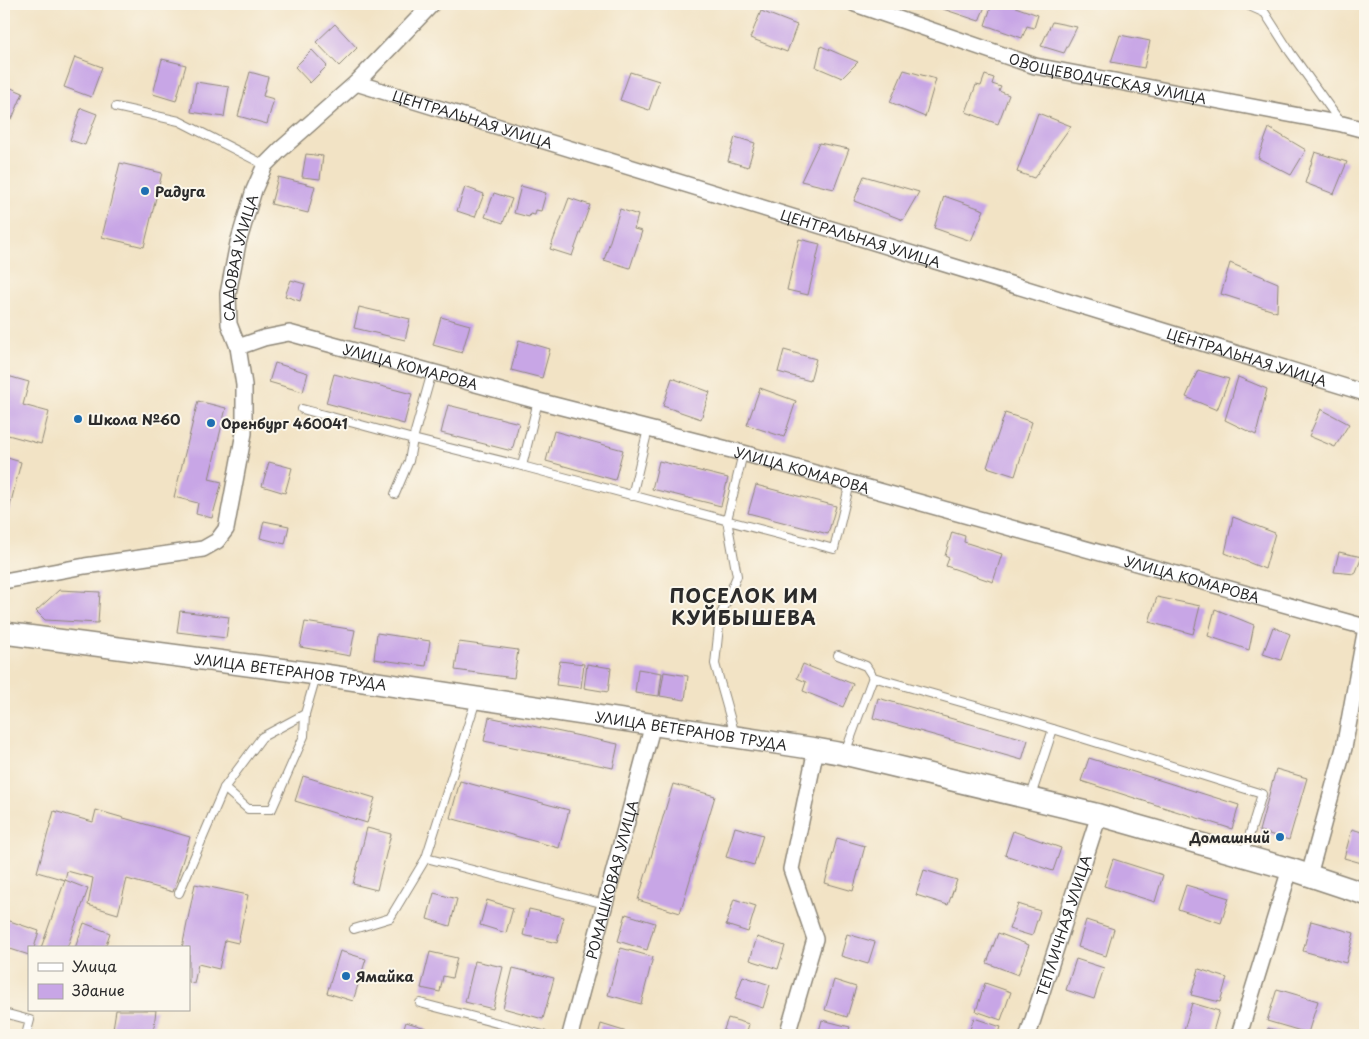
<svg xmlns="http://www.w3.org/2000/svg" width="1369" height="1039" font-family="'Playpen Sans',sans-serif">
<rect width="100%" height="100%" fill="#fbf7ec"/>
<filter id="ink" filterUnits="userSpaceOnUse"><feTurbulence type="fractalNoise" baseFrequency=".02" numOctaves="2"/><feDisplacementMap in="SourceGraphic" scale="10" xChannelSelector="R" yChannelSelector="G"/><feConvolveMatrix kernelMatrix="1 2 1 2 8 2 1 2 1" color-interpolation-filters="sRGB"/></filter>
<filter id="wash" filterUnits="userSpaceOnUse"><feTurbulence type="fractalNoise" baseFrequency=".0096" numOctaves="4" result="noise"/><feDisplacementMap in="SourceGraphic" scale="20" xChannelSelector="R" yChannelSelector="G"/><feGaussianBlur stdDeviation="1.12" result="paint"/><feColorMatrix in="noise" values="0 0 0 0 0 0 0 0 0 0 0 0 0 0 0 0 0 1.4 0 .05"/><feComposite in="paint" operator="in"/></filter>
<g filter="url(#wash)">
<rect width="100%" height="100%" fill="#f2e3c5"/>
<g id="blocks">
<g fill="#c8a6e6">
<path d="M931 4H986L979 21 931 5Z"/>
<path d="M992 4H1007L1038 15 1034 28 1027 26 1022 38 985 25Z"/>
<path d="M761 11 797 25 787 52 750 38Z"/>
<path d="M1052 22 1077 27 1064 53 1041 46Z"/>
<path d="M335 24 357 48 339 66 316 42Z"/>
<path d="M1120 35 1150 41 1144 68 1111 62Z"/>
<path d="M821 46 858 62 842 78 816 67Z"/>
<path d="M312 50 327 66 310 83 295 67Z"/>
<path d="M75 57 102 67 91 97 64 87Z"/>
<path d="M162 59 186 65 176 101 153 94Z"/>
<path d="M904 70 936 79 925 117 890 102Z"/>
<path d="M250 72 268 77 263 96 274 99 267 124 238 116Z"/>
<path d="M630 72 659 81 649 110 620 100Z"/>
<path d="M985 75 994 78 992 84 1001 87 999 91 1009 95 998 124 966 112 976 85 981 86Z"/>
<path d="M196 82 229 87 224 117 191 112Z"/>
<path d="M4 85 23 93 12 119 4 115Z"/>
<path d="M81 108 97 114 85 145 70 140Z"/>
<path d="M1038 113 1071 126 1034 178 1017 172Z"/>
<path d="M1269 128 1306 150 1291 175 1258 158Z"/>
<path d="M735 137 755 143 748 167 728 161Z"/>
<path d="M819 143 849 149 834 189 801 181Z"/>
<path d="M1315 152 1347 162 1334 194 1305 183Z"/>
<path d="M306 154 323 156 320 179 302 177Z"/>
<path d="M120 163 162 173 144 247 102 237Z"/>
<path d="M864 176 919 192 903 220 854 201Z"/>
<path d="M278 177 315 186 308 213 271 204Z"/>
<path d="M521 186 546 193 541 211 536 210 535 215 530 214 529 217 514 213Z"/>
<path d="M465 187 484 194 475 217 457 211Z"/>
<path d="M494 193 512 199 503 223 485 217Z"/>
<path d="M944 196 984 210 971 241 934 228Z"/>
<path d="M569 198 590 205 572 256 550 249Z"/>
<path d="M620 209 638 215 634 229 642 231 630 268 604 260Z"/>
<path d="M799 239 820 244 808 295 787 290Z"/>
<path d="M1230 263 1278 283 1277 312 1221 294Z"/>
<path d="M291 280 305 284 300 301 285 296Z"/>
<path d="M359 307 410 319 405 340 354 328Z"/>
<path d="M441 317 470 325 462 353 433 345Z"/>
<path d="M519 340 550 349 542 378 511 370Z"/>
<path d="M784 350 816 359 810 381 778 372Z"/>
<path d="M275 363 308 373 303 392 269 382Z"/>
<path d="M1198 370 1229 379 1217 410 1186 397Z"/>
<path d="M334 374 412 394 404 424 326 403Z"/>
<path d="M4 375 29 382 23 405 49 412 41 444 8 435 4 451Z"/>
<path d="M1238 377 1267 389 1256 435 1225 420Z"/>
<path d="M672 378 710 392 701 419 663 406Z"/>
<path d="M760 388 796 401 784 437 747 425Z"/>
<path d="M198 401 226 408 209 479 222 482 212 518 196 514 198 503 174 497Z"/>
<path d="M448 405 519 423 512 451 441 433Z"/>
<path d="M1321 409 1349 424 1335 447 1309 436Z"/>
<path d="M1005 413 1032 422 1015 476 987 467Z"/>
<path d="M554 431 623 450 615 480 546 461Z"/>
<path d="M4 457 21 462 8 514 4 513Z"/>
<path d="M659 461 728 478 721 506 652 489Z"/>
<path d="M269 462 292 468 285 493 262 486Z"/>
<path d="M756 485 836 506 828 534 748 513Z"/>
<path d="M1233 517 1275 533 1265 569 1225 553Z"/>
<path d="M264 521 289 526 285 544 260 538Z"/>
<path d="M952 532 965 536 964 542 1002 554 993 582 946 566 949 558 945 556Z"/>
<path d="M1339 552 1362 557 1355 574 1334 572Z"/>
<path d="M59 590 100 592 98 623 45 620 36 611Z"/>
<path d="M1157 597 1200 606 1193 634 1149 622Z"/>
<path d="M1215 609 1254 625 1249 650 1208 636Z"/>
<path d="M180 611 229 617 226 638 177 632Z"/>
<path d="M305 622 355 630 350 656 300 647Z"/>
<path d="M1273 627 1290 634 1281 660 1263 654Z"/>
<path d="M377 633 430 641 426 666 374 659Z"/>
<path d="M459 642 518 650 514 678 455 670Z"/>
<path d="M560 661 584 664 581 688 556 685Z"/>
<path d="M587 664 611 668 608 692 584 688Z"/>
<path d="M803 664 853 684 843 707 803 691 806 682 797 678Z"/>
<path d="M638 669 662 673 659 696 635 693Z"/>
<path d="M664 672 688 676 685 700 660 696Z"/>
<path d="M878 698 1028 740 1022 760 873 718Z"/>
<path d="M489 717 618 744 613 768 484 741Z"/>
<path d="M1089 758 1239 805 1232 829 1081 781Z"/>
<path d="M1276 769 1307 778 1289 840 1259 831Z"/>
<path d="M303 776 375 798 367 823 295 801Z"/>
<path d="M460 781 569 810 559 848 450 818Z"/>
<path d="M673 784 715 796 680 913 638 900Z"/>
<path d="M96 810 190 837 173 892 127 879 118 914 88 905 93 878 67 871 65 880 37 872 54 811 93 822Z"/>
<path d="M735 827 763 835 754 865 726 857Z"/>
<path d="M367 828 391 834 377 890 353 884Z"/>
<path d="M1352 829 1365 833V864L1344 858Z"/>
<path d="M1013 831 1061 848 1053 871 1005 855Z"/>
<path d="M837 838 865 846 853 891 825 883Z"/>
<path d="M1113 859 1163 875 1155 902 1104 886Z"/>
<path d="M924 870 957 880 948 905 916 895Z"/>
<path d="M65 880 88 889 67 948H41Z"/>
<path d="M195 884 248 895 238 943 225 940 219 969 198 964 194 984 189 982V948H182Z"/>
<path d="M1186 885 1229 898 1221 923 1178 909Z"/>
<path d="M434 893 457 899 450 926 427 919Z"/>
<path d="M734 899 756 906 748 932 726 925Z"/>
<path d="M487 900 513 908 506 933 480 925Z"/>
<path d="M1018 904 1040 911 1032 936 1009 929Z"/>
<path d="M529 909 564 917 557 943 523 935Z"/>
<path d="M626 914 655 923 647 950 618 941Z"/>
<path d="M4 919 39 931 34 948H29V955L4 947Z"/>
<path d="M1086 920 1114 929 1106 956 1078 947Z"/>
<path d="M1311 921 1354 933 1346 963 1303 951Z"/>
<path d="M84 923 110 933 105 948H75Z"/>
<path d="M998 933 1029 945 1018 975 987 963Z"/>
<path d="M847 934 875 942 868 964 841 956Z"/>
<path d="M757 937 785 946 778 969 750 960Z"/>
<path d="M621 948 653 957 641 1004 608 995Z"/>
<path d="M340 951 366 959 353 1001 327 993Z"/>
<path d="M430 952 457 958 452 978 443 976 440 992 421 988Z"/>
<path d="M1076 959 1104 968 1094 999 1066 990Z"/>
<path d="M475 961 503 967 493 1009 465 1002Z"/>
<path d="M513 968 554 978 543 1019 503 1008Z"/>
<path d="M1199 969 1227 978 1220 1002 1191 995Z"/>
<path d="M743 976 770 985 763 1008 735 999Z"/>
<path d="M834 980 856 987 847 1017 825 1010Z"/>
<path d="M985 983 1011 992 1001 1020 976 1011Z"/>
<path d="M1277 989 1318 1001 1308 1033 1267 1021Z"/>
<path d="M1192 1003 1219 1011 1212 1035H1192L1183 1033Z"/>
<path d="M116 1010H156L153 1035H112Z"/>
<path d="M728 1018 749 1024 746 1035H722Z"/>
<path d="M974 1018 1001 1027 998 1035H968Z"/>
<path d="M822 1020 850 1027 847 1035H818Z"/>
<path d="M406 1022 426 1028 423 1035H402Z"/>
<path d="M601 1024 627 1032 626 1035H598Z"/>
<path d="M1268 1028 1291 1035H1266Z"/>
</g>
</g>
</g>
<g filter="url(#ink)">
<use href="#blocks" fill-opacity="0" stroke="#8e8778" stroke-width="1"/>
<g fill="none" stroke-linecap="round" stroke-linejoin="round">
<g stroke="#8e8778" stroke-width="10">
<g id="lane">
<path d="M1245 4 1265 13 1290 52 1341 123"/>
<path d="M116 107 179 121 265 165"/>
<path d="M302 409 413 439 522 466 834 549 850 483"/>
<path d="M522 466 538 401"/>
<path d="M395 494 409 461 413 439 432 372"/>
<path d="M632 496 648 429"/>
<path d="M838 655 866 666 873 677"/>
<path d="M735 735 715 664 720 617 737 576 727 520 743 453"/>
<path d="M845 753 873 677 1021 719 1262 794 1244 853"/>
<path d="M224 788 248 809H272L304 736 305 714"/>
<path d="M1031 796 1053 729"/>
<path d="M426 858 605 904"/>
<path d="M179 893 224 788 262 737 305 714 316 676"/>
<path d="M354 929 390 918 426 858 476 700"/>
<path d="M420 1003 543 1035"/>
<path d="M4 1013 30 1020 26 1035"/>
</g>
</g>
<g stroke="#8e8778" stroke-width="18">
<g id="street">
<path id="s1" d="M855 4 1035 66 1342 124 1365 130"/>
<path id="s2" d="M356 83 1365 393"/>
<path id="s3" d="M238 347 264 338 289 333 538 401 743 453 1365 627"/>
<path id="s4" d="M4 581 85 566 203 549 217 541 226 529 244 433V385L238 347 229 324 228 294 238 243 254 190 265 165 280 150 356 83 432 4"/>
<path d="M1309 875 1344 748 1365 633"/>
<path id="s5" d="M570 1035 653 724"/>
<path d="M787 1035 815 939 791 869 816 749"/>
<path id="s6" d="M1028 1035 1099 815"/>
<path d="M1239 1035 1290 869"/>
</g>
</g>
<g stroke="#8e8778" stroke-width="24">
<g id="secondary">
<path id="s7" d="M4 633 317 674 816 749 844 754 1099 815 1290 869 1365 894"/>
</g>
</g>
<use href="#lane" stroke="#fff" stroke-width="8"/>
<use href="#street" stroke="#fff" stroke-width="15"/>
<use href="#secondary" stroke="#fff" stroke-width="21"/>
</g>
</g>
<g fill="#1f6fb2" stroke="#fbf7ec" stroke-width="2">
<circle cx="145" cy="191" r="5"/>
<circle cx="78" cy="419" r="5"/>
<circle cx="211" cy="423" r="5"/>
<circle cx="1280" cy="837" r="5"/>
<circle cx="346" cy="976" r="5"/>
</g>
<g text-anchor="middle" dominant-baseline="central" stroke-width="4" stroke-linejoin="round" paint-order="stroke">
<g font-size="14" fill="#2b2b2b" stroke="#fbf7ec">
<text stroke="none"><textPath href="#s1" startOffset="264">ОВОЩЕВОДЧЕСКАЯ УЛИЦА</textPath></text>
<text stroke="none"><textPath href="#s2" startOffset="122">ЦЕНТРАЛЬНАЯ УЛИЦА</textPath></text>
<text stroke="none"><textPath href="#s2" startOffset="528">ЦЕНТРАЛЬНАЯ УЛИЦА</textPath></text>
<text stroke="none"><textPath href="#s4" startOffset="509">САДОВАЯ УЛИЦА</textPath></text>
<text stroke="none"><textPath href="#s2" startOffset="932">ЦЕНТРАЛЬНАЯ УЛИЦА</textPath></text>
<text stroke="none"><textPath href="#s3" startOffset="179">УЛИЦА КОМАРОВА</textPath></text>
<text stroke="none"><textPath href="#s3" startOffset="584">УЛИЦА КОМАРОВА</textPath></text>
<text stroke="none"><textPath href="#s3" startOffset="989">УЛИЦА КОМАРОВА</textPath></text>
<text stroke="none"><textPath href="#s7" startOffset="289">УЛИЦА ВЕТЕРАНОВ ТРУДА</textPath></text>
<text stroke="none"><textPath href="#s7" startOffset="694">УЛИЦА ВЕТЕРАНОВ ТРУДА</textPath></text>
<text stroke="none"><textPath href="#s5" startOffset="161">РОМАШКОВАЯ УЛИЦА</textPath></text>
<text stroke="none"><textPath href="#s6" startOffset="115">ТЕПЛИЧНАЯ УЛИЦА</textPath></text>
</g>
<g font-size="14" font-weight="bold" fill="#2b2b2b" stroke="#fbf7ec" text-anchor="start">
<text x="155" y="191">Радуга</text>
<text x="88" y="419">Школа №60</text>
<text x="221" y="423">Оренбург 460041</text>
<text x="1270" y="837" text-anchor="end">Домашний</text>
<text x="356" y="976">Ямайка</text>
</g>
<g font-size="19" font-weight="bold" letter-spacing="1" fill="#2b2b2b" stroke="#fbf7ec">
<text x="744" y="595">ПОСЕЛОК ИМ<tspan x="744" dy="22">КУЙБЫШЕВА</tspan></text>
</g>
</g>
<rect width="1369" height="1039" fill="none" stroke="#fbf7ec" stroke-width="20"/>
<rect x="28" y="946" width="162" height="65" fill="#fbf7ec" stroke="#a8a59f"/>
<rect x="38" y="963" width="25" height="8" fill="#ffffff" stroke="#a8a59f"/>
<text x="72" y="972" font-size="15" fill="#2b2b2b">Улица</text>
<rect x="38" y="984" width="25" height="15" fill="#c8a6e6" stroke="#a8a59f"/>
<text x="72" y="996" font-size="15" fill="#2b2b2b">Здание</text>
</svg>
